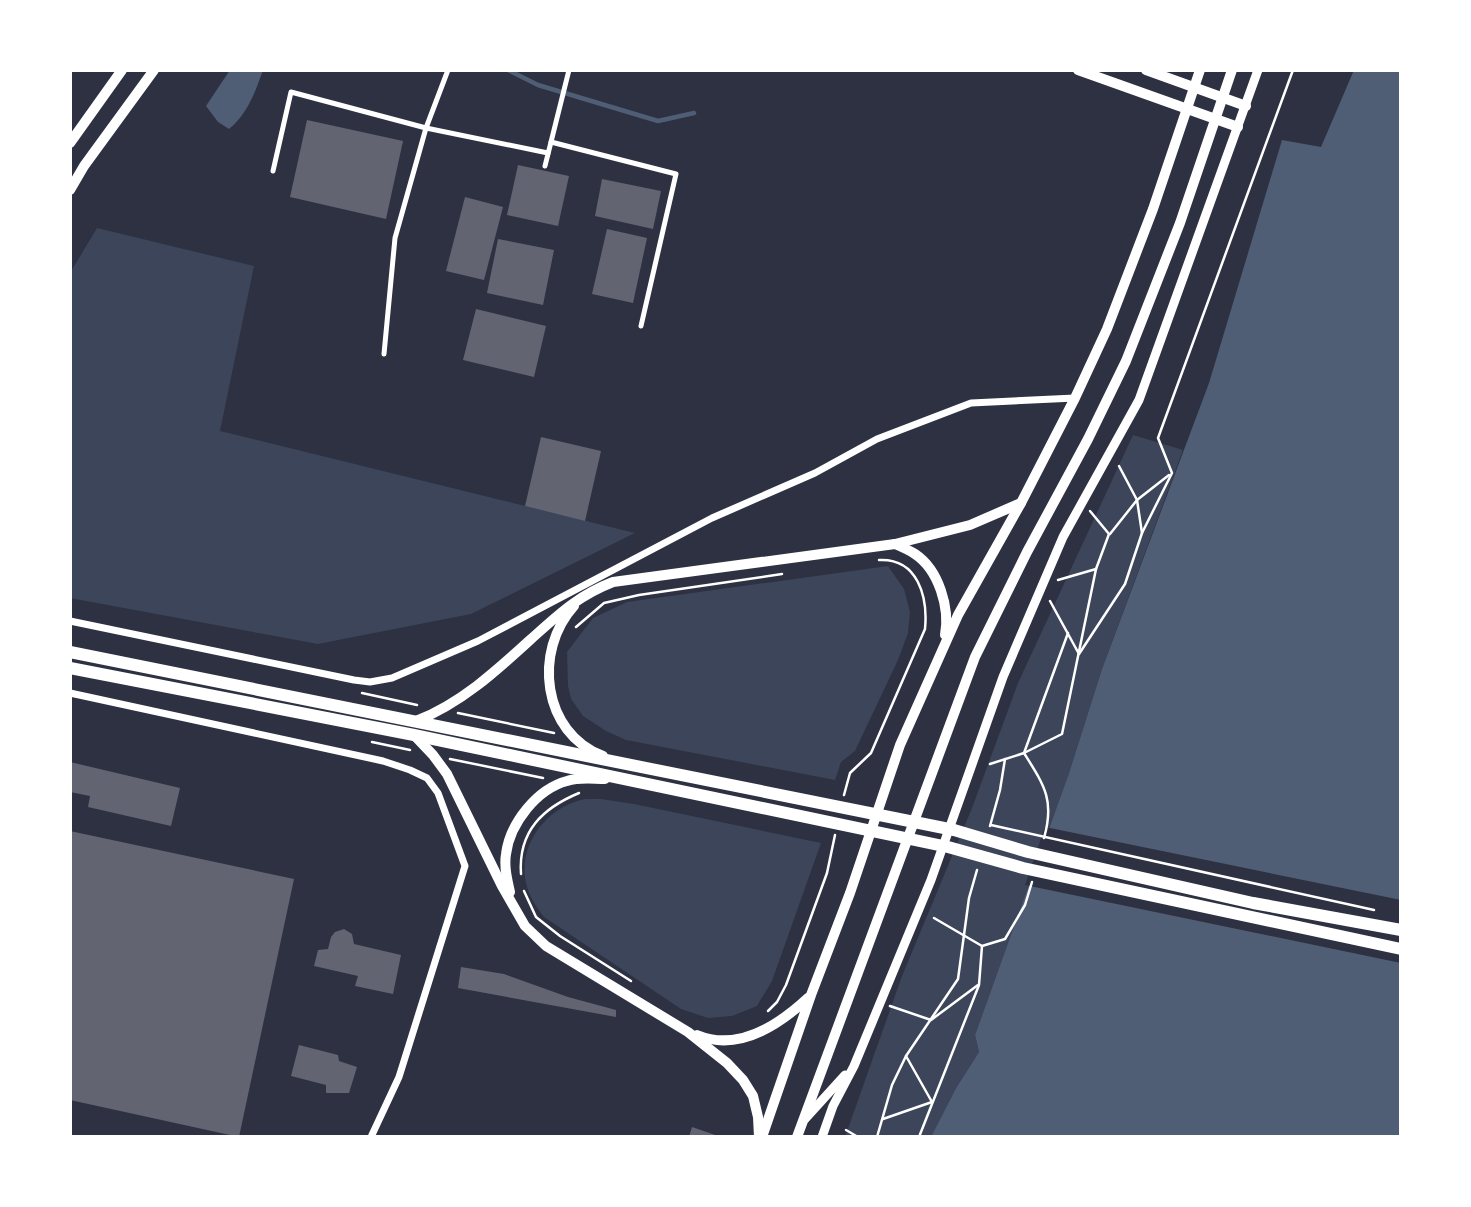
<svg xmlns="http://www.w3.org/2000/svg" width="1471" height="1207" font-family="'Fira Sans',sans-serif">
<rect width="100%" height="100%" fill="#2d3142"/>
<g fill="#3c4559">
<path d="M97 228 254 266 220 431 635 533 471 614 318 644 70 598V273Z"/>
<path d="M1133 435 1183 450 1102 669 1069 773 975 1035 979 1052 956 1088 931 1137H845L902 976 972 808 1018 683Z"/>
<path d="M888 566 904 589 910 612 908 633 898 660 855 751 841 762 835 780 626 740 606 731 583 716 571 699 568 686 567 652 593 618 627 602Z"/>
<path d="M585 799H601L634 804 821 843 772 981 757 1006 732 1016 708 1018 681 1009 544 917C536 907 529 896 526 883 517 844 548 806 585 799Z"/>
</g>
<g fill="#4f5d75">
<path d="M230 70H263C255 93 247 114 229 129L218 122 206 106Z"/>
<path d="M1354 70H1401V1137H931L956 1088 979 1052 975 1035 1069 773 1102 669 1209 383 1282 140 1321 147Z"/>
</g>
<path fill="#2d3142" d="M1045 827 1401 900V963L1025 885Z"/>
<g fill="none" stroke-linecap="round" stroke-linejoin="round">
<path stroke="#4f5d75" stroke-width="4.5" d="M508 70 538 85 658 121 694 113"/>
</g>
<g fill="#626471">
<path d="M307 120 403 141 386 219 290 197Z"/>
<path d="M518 165 569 176 558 226 507 215Z"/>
<path d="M602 179 661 191 653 229 595 216Z"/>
<path d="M465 197 503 207 484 280 446 271Z"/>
<path d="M607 229 647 238 633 303 592 294Z"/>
<path d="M498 239 554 250 543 305 487 293Z"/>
<path d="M476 309 546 326 534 377 463 360Z"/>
<path d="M541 437 601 451 585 521 525 506Z"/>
<path d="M70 762 180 788 171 826 88 807 90 796 70 792Z"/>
<path d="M70 831 294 879 239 1137 70 1100Z"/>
<path d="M344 929 352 934 354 944 401 955 393 994 355 986 358 976 314 966 318 950 328 949 331 937 335 932Z"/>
<path d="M461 967 504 974 568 997 616 1010V1017L458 988Z"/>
<path d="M299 1045 338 1055 339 1061 357 1067 349 1093H326V1085L291 1076Z"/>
<path d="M692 1127 721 1137H689Z"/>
</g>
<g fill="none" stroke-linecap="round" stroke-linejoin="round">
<g stroke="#fff" stroke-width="2.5">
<path d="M1119 466 1137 500 1142 533"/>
<path d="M1110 534 1137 500 1169 475"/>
<path d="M1058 580 1096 569 1109 534 1090 511"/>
<path d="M1050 601 1079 654 1125 584 1142 533 1172 473 1158 438 1293 70"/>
<path d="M576 627 604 603 639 595 782 574"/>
<path d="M362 693 417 705"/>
<path d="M458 713 554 733"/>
<path d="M372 742 410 750"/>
<path d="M450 759 543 778"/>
<path d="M990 764 1024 753 1062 734 1096 569"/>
<path d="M844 795 850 773 871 753 925 629C928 597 918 558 879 560"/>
<path d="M991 825 1374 910"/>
<path d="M990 826 1000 790 1005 759"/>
<path d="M1044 838C1055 800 1044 785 1024 753L1068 633"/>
<path d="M521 874C518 831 543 808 579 793"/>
<path d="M524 891 536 917 560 936 631 981"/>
<path d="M934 918 982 946 1005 939 1025 905 1032 882"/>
<path d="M890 1006 931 1020 978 985"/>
<path d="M768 1011 777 1002 786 985 827 873 835 835"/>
<path d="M883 1119 932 1102 906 1056"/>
<path d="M846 1130 858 1137"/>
<path d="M877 1137 892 1085 906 1056 958 979 969 898 977 870"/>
<path d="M919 1137 979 985 982 946"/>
</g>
<g stroke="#fff" stroke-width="5">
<path d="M551 142 676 174 641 326"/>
<path d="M545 166 569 70"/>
<path d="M273 171 291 92 426 128 548 153"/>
<path d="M384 354 395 238 426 128 448 70"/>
</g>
<g stroke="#fff" stroke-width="7">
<path d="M70 621 354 680 370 682 392 678 478 641 712 518 815 473 877 439 971 403 1075 398"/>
<path d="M70 693 383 761 410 770 427 778 438 793 465 866 399 1077 371 1137"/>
</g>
<g stroke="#fff" stroke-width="9">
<path d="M805 1119 845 1075"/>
<path d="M822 1137 833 1106 854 1066 931 880 1003 677 1063 537 1139 400 1258 70"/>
</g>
<g stroke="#fff" stroke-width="10">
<path d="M1078 70 1238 127"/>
<path d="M1146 70 1246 106"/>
<path d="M70 143 122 70"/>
<path d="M70 190 84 166 154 70"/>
</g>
<g stroke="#fff" stroke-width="10">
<path d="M895 544C902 547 909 550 915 554 939 570 950 608 945 635"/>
<path d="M574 606C533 651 542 733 603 756"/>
<path d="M416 721C460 704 495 672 530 640 558 615 577 596 613 582L895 544 970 525 1021 503"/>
<path d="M414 735 433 755 447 774 502 886 525 926 546 946 688 1032 727 1063 743 1080 753 1096 758 1117 759 1137"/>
<path d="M510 892C507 879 504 866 506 854 510 823 537 789 567 781 579 777 592 779 605 779"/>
<path d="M697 1035C738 1052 779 1025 808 998"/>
<path d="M762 1137 811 995 850 893 900 745 958 615 1021 503 1075 398 1107 329 1153 209 1200 70"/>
<path d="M797 1137 975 657 1027 552 1088 439 1126 361 1180 223 1232 70"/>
</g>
<g stroke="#fff" stroke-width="12">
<path d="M70 652 954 830 1028 852 1253 903 1401 930"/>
<path d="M70 668 414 735 948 847 1023 868 1401 949"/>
</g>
</g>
<rect width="1471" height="1207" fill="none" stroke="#ffffff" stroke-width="144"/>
</svg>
